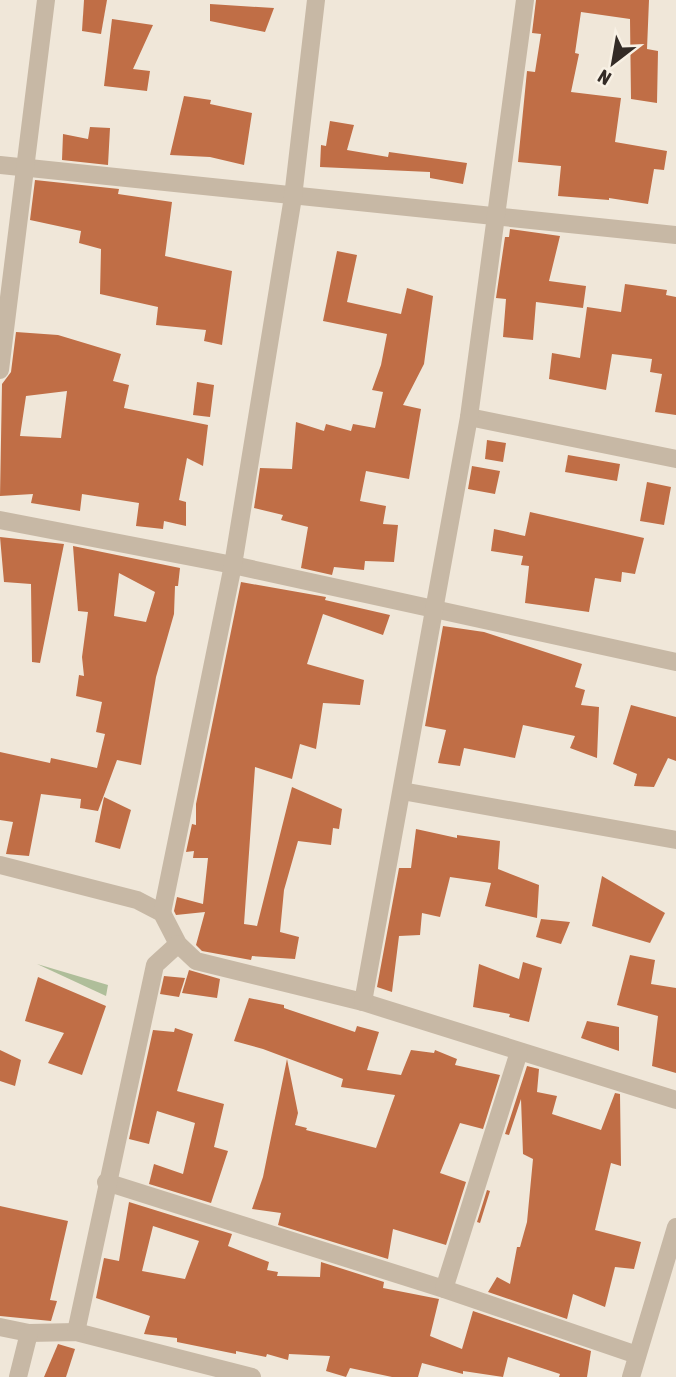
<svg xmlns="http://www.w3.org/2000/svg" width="676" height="1377" font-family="'Asap Condensed',sans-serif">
<rect width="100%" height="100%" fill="#f0e7d9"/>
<path fill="#afbe9a" d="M37 964 108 985 106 996Z"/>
<g fill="#c06e46" fill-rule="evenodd">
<path d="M84 0H107L101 34 82 31Z"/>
<path d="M536 0H649L647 49 658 51 657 103 631 99 630 19 581 12 575 53 579 54 571 92 621 98 615 142 667 151 664 170 654 169 648 204 609 198V200L558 196 561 166 518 162 527 71 535 72 541 34 532 33Z"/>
<path d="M210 4 274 8 265 32 210 21Z"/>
<path d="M112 19 153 25 133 69 150 71 147 91 104 86Z"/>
<path d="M184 96 211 100 210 104 252 113 244 165 210 157 170 155Z"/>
<path d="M330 121 354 125 347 150 388 157 389 152 467 163 463 184 430 178V172L320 167 321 145 326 146Z"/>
<path d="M90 127 110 128 108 165 62 160 63 134 88 139Z"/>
<path d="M35 180 119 189 118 194 172 202 165 256 232 271 222 345 204 341 206 330 156 325 158 307 100 294 101 249 79 243 81 231 30 220Z"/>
<path d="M510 229 560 236 549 281 586 286 583 308 536 302 533 340 503 337 506 299 496 298 505 237H509Z"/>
<path d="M337 251 357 255 347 302 401 314 407 288 433 296 424 364 403 405 421 409 409 479 366 471 360 501 386 506 383 524 398 525 394 562 365 561 364 570 334 567 332 575 301 568 308 527 281 520 283 515 254 508 260 468 292 469 296 422 324 431 326 424 351 431 353 424 375 428 383 392 372 390 381 365 387 334 323 321Z"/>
<path d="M625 284 667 290 666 295 676 297V415L655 412 662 374 650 372 652 359 612 354 606 390 549 379 552 353 580 358 587 307 621 312Z"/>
<path d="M16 332 58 335 121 354 113 381 129 385 124 408 208 425 203 466 187 458 179 500 186 502V526L164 521 163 529 136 526 139 503 82 494 80 511 31 503 33 494 0 496 2 384 11 372ZM67 391 61 438 20 436 26 396Z"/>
<path d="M197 382 214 385 210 417 193 415Z"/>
<path d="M487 440 506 443 503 462 485 459Z"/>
<path d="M568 455 620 464 617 481 565 472Z"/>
<path d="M472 466 500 471 495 494 468 489Z"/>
<path d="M647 482 671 487 664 525 640 521Z"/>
<path d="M530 512 644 538 635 574 622 572 621 582 595 578 589 612 525 603 529 566 521 565 523 556 491 551 494 529 525 536Z"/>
<path d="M0 537 64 544 40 663 32 662 31 584 4 582Z"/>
<path d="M73 546 180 568 178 586H175L174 614 156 677 141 765 117 760 98 811 80 808 81 799 41 794 29 856 6 854 13 822 0 820V752L50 763 51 758 97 768 105 734 96 732 102 702 76 696 79 675 84 676 82 657 88 612 78 611ZM119 573 155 592 146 622 114 616Z"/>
<path d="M241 582 326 597 325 600 390 615 383 635 323 614 307 664 364 680 360 705 323 703 316 749 300 744 292 779 255 767 244 924 257 926 292 787 342 809 339 829 333 828 331 845 298 841 284 890 280 932 299 937 295 959 252 956 251 960 202 951 196 945 205 912 176 915 174 911 177 897 203 904 208 858H193L194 851 186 852 192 824 196 825V804Z"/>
<path d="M443 626 484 632 582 664 575 687 585 690 581 705 599 707 597 758 570 748 575 736 523 725 515 758 464 748 460 766 438 763 446 730 425 726Z"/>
<path d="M631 705 676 717V761L668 758 654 787 634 786 637 774 613 764Z"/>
<path d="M104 797 131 810 120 849 95 842Z"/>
<path d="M416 829 457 838V835L500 841 498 869 539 885 537 918 485 906 491 883 450 877 440 917 422 913 420 935 399 936 392 992 377 987 399 868H411Z"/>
<path d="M602 876 665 913 650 943 592 926Z"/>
<path d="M541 919 570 922 561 944 536 937Z"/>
<path d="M630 955 655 960 651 984 676 988V1073L652 1066 658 1016 617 1005Z"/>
<path d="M523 962 542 968 529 1022 509 1017 510 1014 473 1007 479 964 519 979Z"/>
<path d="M189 970 220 979 217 998 182 993Z"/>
<path d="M164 976 185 978 179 997 160 994Z"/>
<path d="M38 977 106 1006 82 1075 48 1063 64 1033 25 1021Z"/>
<path d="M249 998 284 1005V1008L355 1032 357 1026 379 1032 367 1070 401 1075 411 1050 434 1053 435 1050 457 1059 455 1065 500 1075 483 1129 460 1123 440 1173 466 1182 446 1245 393 1229 388 1259 278 1225 281 1213 252 1209 263 1177 287 1059 298 1113 295 1125 307 1128 306 1130 376 1148 395 1095 341 1087 343 1079 263 1049 234 1041Z"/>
<path d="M587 1021 619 1027V1051L581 1038Z"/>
<path d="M175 1028 193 1034 177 1091 224 1104 214 1147 228 1151 211 1203 149 1184 154 1164 183 1174 195 1123 157 1111 149 1144 129 1139 153 1030 174 1032Z"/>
<path d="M0 1050 21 1060 15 1086 0 1081Z"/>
<path d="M527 1066 539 1069 537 1092 557 1096 552 1114 601 1130 615 1093 620 1094 621 1166 611 1163 595 1230 641 1242 634 1269 615 1267 605 1307 573 1294 567 1319 488 1292 497 1277 510 1284 517 1247H520L527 1222 533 1159 523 1154 521 1099 509 1135 505 1134Z"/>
<path d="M487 1190 490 1191 480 1223 477 1222Z"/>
<path d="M129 1202 232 1234 228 1246 269 1262 267 1270 278 1272 277 1276 320 1277 321 1262 384 1282 383 1288 439 1299 430 1336 462 1349 473 1311 591 1351 587 1377H559L560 1374 508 1357 503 1377 463 1371V1374L422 1363 418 1377H392L350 1368 346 1377 326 1371 330 1356 289 1354 288 1360 267 1354 266 1357 236 1351V1354L177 1342V1338L144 1334 150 1316 96 1298 104 1258 119 1261ZM153 1226 199 1241 185 1279 142 1271Z"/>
<path d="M0 1206 68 1221 50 1300 57 1301 51 1321 0 1316Z"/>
<path d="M58 1344 75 1349 66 1377H44Z"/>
</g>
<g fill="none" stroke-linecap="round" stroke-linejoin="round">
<g stroke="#c7b8a5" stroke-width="18">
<path d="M0 165 676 235"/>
<path d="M0 370 46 0"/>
<path d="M469 417 676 459"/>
<path d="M0 520 233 565 676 662"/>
<path d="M402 791 676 840"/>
<path d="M0 865 137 900 162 913 178 944 196 961 363 1002 676 1100"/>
<path d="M162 913 233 565 293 197 316 0"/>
<path d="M363 1002 469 417 525 0"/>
<path d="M106 1182 444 1289 637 1355"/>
<path d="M444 1289 519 1052"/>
<path d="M0 1327 29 1333 76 1332 252 1377"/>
<path d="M76 1332 155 965 178 944"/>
<path d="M18 1377 29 1333"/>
<path d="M631 1377 676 1227"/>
</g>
</g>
<g transform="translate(613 63) rotate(211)" stroke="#f8f1e5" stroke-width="5" paint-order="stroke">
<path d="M0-5L12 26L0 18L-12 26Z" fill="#332b26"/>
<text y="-10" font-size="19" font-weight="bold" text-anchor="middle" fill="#332b26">N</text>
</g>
</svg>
